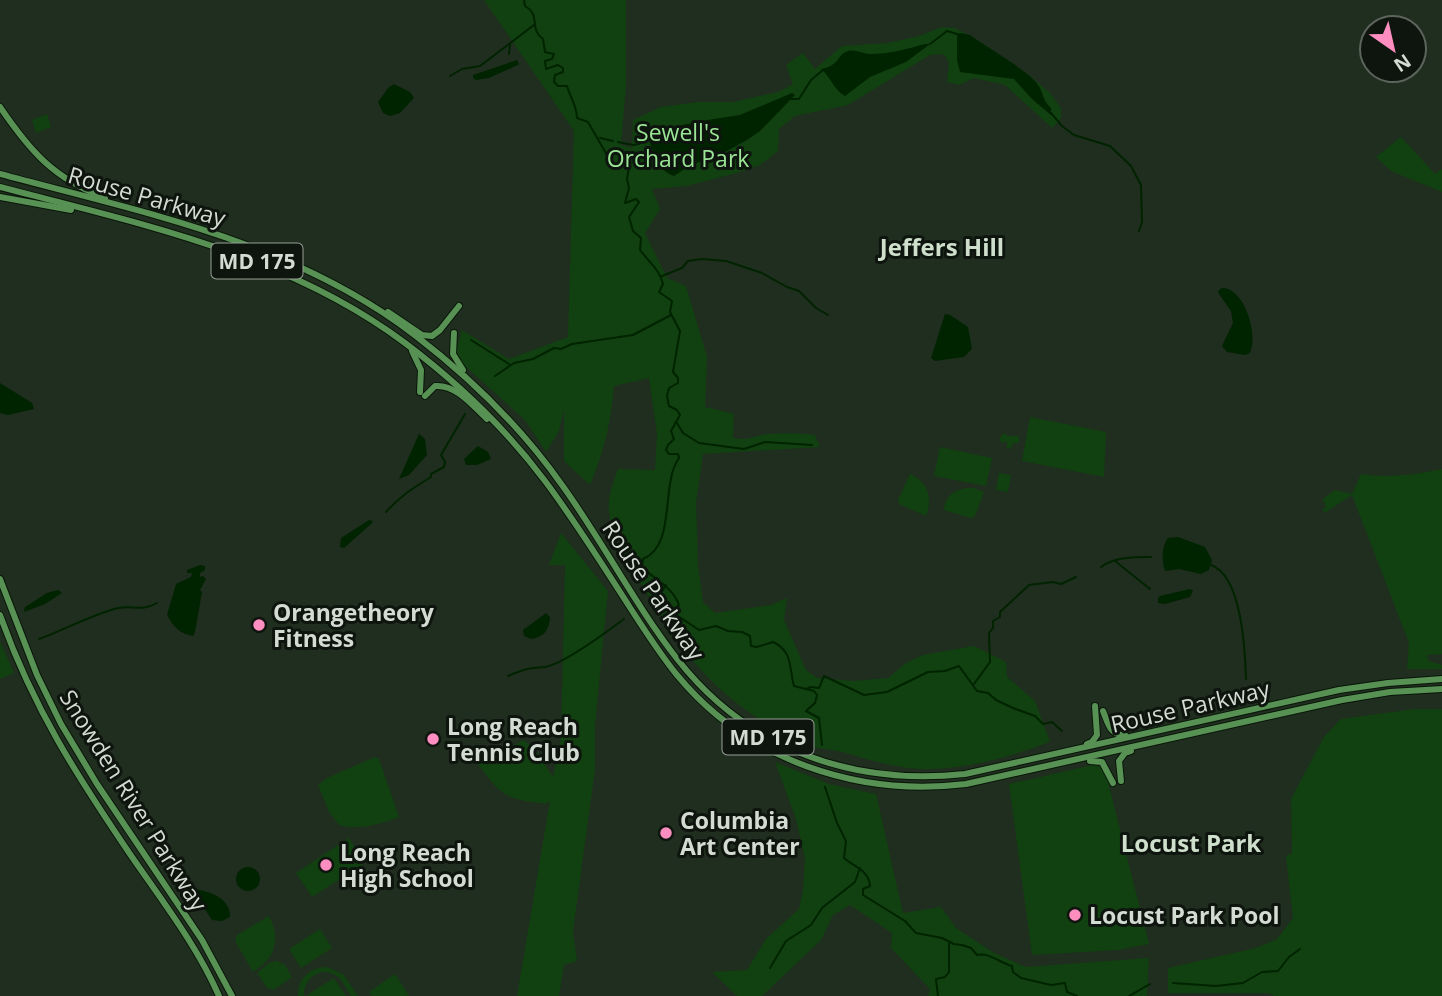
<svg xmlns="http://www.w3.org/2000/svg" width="1442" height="996" font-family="'Open Sans',sans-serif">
<rect width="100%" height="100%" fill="#202e1f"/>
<g fill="#114110">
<path d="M484 0H626V85L621 145 632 148 633 120 661 107 698 102H733L778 92 793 84 786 65 803 53 815 69 842 46 887 43 916 37 942 27 955 28 976 39 1030 76 1050 93 1061 108V118L1052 128 1005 85 974 78 959 85 947 82 949 63 944 54 930 55 848 105 795 116 779 129 778 151 760 165 740 172 687 186 652 189 660 209 645 233 667 278 686 286 707 357 705 407 734 414 733 438C751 441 752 436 767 434 783 433 800 433 815 435L820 447 703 454 696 502 698 565 703 602 715 613 771 605 787 598 784 620 806 670 817 678 853 681 888 678 906 663 923 655 974 646 1006 662 1007 677 1035 701 1050 742C1012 756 972 768 931 769 901 770 870 760 842 752 830 749 816 749 805 744 758 724 712 688 681 646 670 632 662 616 652 601 636 575 605 531 609 500 610 490 615 478 618 469L655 470 657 434 649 378 614 386C611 423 604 451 590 485L564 461V409L559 431 546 452 525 420 463 364 456 351 462 330 509 359 568 337 574 131Z"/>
<path d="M47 114 51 127 36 133 32 120Z"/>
<path d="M1401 137 1435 174 1442 169V192L1391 171 1376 157Z"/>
<path d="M1030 417 1106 432 1104 477 1022 461Z"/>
<path d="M1003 433 1008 436H1019V443H1013L1011 449 1007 448V441L1003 443 999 440Z"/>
<path d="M940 447 992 458 986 486 934 476Z"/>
<path d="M1442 469V654L1427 655 1429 661 1442 665V669H1407L1409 643 1352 495 1324 513 1323 509 1326 507 1323 499 1335 490 1352 494 1361 474C1390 478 1414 475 1442 469Z"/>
<path d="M999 473 1011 475 1008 492 996 490Z"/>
<path d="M910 474C928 482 933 498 926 516L899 504 898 500Z"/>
<path d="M974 488 984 492 975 516 971 518 944 510C945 493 959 487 974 488Z"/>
<path d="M561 533 608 591 595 725V769L573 931 577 961 564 965 559 996H517L550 801 546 804C504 799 502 796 477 763L491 751 511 747 523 740 533 747 553 777 561 738 565 565H549Z"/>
<path d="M0 641 14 673 0 679Z"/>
<path d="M1415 709H1442V996H1274L1269 993H1168V968L1256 948 1277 939 1293 918 1286 856 1292 853 1291 799 1324 737 1341 719Z"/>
<path d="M375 757 379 759 399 817C380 824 359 831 339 825L329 812 318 785 327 778Z"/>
<path d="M775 762 829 784 876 794 903 913 941 907 956 928 994 953 1026 967 1149 958 1147 996H928L930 989 891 948 892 933 850 905 833 915 821 940 762 996H737L712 972 747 970 766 939 799 909 803 890 805 858 796 819Z"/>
<path d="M1093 765 1100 767 1107 778 1149 944 1118 950 1032 955 1009 784Z"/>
<path d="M349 838 365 863 312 897 296 873Z"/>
<path d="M269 916C281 939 276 958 253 972L235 941 237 935Z"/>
<path d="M320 929 332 948 301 968 289 949Z"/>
<path d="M276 961 285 965 292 977 274 990 267 988 257 973 269 963Z"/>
<path d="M327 967 343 974 358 996H351C347 990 344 982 338 977 323 964 303 978 304 996H298C298 978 309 968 327 967Z"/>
<path d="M395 974 409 996H372L369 992Z"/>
<path d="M334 978 346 996H308L307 995Z"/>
</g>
<g fill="#002300">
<path d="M960 33 970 35C988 48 1020 66 1035 81 1044 90 1041 99 1051 108V115L1032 99 1014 79 960 72 957 60V34Z"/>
<path d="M925 44H930L906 62 870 77 845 96C834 90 830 76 821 69 840 66 837 54 848 51 854 49 864 54 870 54 889 54 907 49 925 44Z"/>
<path d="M517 60 519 64 518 65 489 78 476 80 473 78V75Z"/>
<path d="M394 84 410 92 414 98 400 113 390 116 383 113 378 102 388 88Z"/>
<path d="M792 93 795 95 760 131 747 140 725 152 689 166 674 176C656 171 649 143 647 127H674L701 121 740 115Z"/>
<path d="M1222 288C1244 287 1259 335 1250 353L1245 355 1227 352 1222 346 1233 323 1231 311 1219 294 1218 291Z"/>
<path d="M945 314 950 315 968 327 972 349 964 357 935 361 931 358Z"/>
<path d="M0 383 32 403 34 409 8 415 0 413Z"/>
<path d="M419 434 425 439 427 455 409 475 399 479Z"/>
<path d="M478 446 488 452 491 459 477 465H466L464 459Z"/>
<path d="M369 520 373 521 372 523 344 548 340 547 341 538Z"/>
<path d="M1178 537 1205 547 1212 560 1209 570 1201 574 1179 569 1165 571C1162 561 1161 547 1168 538Z"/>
<path d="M200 565 205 566V570L200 573V577L203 576 206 579 200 590 202 592 195 632 193 636C180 634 173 626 167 615L176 584 191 577 192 573H187V570Z"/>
<path d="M1190 589 1193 591 1190 597 1165 604 1158 603V598L1160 596Z"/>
<path d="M58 590 62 593 45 604 24 612 25 607 47 593Z"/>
<path d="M546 613 550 617C550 629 543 638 531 639L524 636 523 630Z"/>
<circle cx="248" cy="879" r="12"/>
<path d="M194 889C209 891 231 898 230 917L222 921 212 920 204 908 191 896Z"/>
</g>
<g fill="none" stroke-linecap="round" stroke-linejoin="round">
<g stroke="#002300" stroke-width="2">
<path d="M524 0 525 6C542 16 528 28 543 39L545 52 554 54 552 59 545 61 546 69 558 65 563 68V72L555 75 554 82 558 86H567C570 97 577 106 577 118L588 122 611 162 615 165 623 161 629 167 627 179 629 188 625 203 636 199 639 202 629 217 633 231 641 238 640 250C649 262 660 270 663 284L659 292 672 301 670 312 680 331 673 372 678 378V383L669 388 667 396 669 406 677 410 680 415 671 431 674 439 668 445 666 450 669 454H678L679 458C660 484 677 545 643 559L642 567C656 581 672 586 679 605L672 612 699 630 716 626 728 631 742 632 750 636 751 646 757 647 773 642C793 651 789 668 794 686L814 691 817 695 815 703 806 711 819 718 822 745"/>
<path d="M930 44 947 31 957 34"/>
<path d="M509 54 510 45"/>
<path d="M450 76 462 69 480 66 534 25"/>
<path d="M790 99H799L811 80 823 70"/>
<path d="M1051 113 1062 126 1074 135 1110 146 1131 166 1141 185 1142 222 1139 231"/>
<path d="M600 138 613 141"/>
<path d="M618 142 633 145 639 144"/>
<path d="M662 276 682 268 688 261 702 259 726 261 762 273 787 287 799 291 816 308 828 315"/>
<path d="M471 340 509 364"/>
<path d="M495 376 514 363 533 359 554 348 561 349 572 344 633 335 671 315"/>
<path d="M677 423 683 433 699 443 744 449 765 442 812 445"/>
<path d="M386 512C399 497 413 488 431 477V474L444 467 445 462 441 455 465 414"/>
<path d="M1115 561 1150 589"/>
<path d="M1211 565C1242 576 1245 650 1246 679"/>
<path d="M1101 567C1114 557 1134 557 1151 557"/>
<path d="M651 601 659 596 666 585"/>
<path d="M39 639C67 629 88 616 118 608 134 605 141 612 157 603"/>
<path d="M508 676C524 669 529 668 545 667 563 664 608 631 624 619"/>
<path d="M974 684 990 662 989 633 993 628V621L1000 617V612L1029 585 1053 582 1061 584 1076 577"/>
<path d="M806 689 811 687 819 688 824 676 864 695 887 692 928 672 945 671 959 666 977 691 988 693 996 700 1013 708 1035 716 1043 724 1052 722 1062 731"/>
<path d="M825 787 837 823 846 841 844 858C854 867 869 870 870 886L863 889V895L905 921 916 933 942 938 954 944 962 945 971 948 977 955C989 952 1000 963 1012 966L1013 972 1021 978 1051 985 1065 983 1067 992 1077 996"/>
<path d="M770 968 786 941 811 925 822 908 855 882 860 868"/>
<path d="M1173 983 1216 986 1243 983 1262 972 1278 971 1289 957 1300 949"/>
<path d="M938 996 936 979 945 977 949 972V944"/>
<path d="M1129 996 1150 984"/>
</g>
<g stroke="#091609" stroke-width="8">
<g id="primary">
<path d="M0 107C30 151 53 178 105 198"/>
<path d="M0 174C145 213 294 242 416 336 472 379 521 427 562 485 603 542 635 605 678 660 749 750 853 786 965 774L1339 690 1388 683 1442 679"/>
<path d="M0 187C141 224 286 254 405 343 458 383 506 429 545 481 575 521 602 564 629 606 644 629 659 653 677 675 748 761 858 797 966 784L1342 700 1390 692 1442 689"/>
<path d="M0 197 71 210"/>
<path d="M388 312 422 335 432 336 440 330 459 306"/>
<path d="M454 333 453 354 463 370"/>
<path d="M412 351 421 370 420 392"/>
<path d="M425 396 435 386C456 384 473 406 487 419"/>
<path d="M0 579 37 675 61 724 97 784 202 940 232 996"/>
<path d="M0 615C33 708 77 776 132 857 163 902 197 946 219 996"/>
<path d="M1103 711C1108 723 1110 736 1125 735"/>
<path d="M1087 744 1092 742 1097 735 1095 706"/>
<path d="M1090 761 1102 762 1113 783"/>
<path d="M1121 781 1119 761 1125 753 1131 751"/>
</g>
</g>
<use href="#primary" stroke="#579153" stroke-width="6"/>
</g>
<g fill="#fd8ebf" stroke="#0e140e" stroke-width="2.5">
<circle cx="259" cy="625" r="7"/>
<circle cx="433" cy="739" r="7"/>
<circle cx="666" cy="833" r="7"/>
<circle cx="326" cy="865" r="7"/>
<circle cx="1075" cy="915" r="7"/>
</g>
<g text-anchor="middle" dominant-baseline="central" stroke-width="6" stroke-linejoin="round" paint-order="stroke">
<g fill="#0e140e" stroke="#98a097" stroke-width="2">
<rect x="211.5" y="243.5" width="91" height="35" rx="5"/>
<rect x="722.5" y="719.5" width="91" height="35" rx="5"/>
</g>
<g font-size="21" font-weight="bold" fill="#d3dcd2">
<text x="257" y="261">MD 175</text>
<text x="768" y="737">MD 175</text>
</g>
<g font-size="23" fill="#9ae495" stroke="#0e140e">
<text x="678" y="132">Sewell's<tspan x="678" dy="26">Orchard Park</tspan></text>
</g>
<g font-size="23" fill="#d3dcd2" stroke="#0e140e">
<text transform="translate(147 196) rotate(16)">Rouse Parkway</text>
<text transform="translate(654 590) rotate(56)">Rouse Parkway</text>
<text transform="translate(1190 706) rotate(-13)">Rouse Parkway</text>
<text transform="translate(134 800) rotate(58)">Snowden River Parkway</text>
</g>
<g font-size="23" font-weight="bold" fill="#d3dcd2" stroke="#0e140e" text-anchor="start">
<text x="273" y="612">Orangetheory<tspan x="273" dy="26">Fitness</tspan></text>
<text x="447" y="726">Long Reach<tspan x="447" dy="26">Tennis Club</tspan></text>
<text x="680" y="820">Columbia<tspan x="680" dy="26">Art Center</tspan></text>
<text x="340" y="852">Long Reach<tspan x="340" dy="26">High School</tspan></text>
<text x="1089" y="915">Locust Park Pool</text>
</g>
<g font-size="24" font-weight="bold" fill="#cee0cc" stroke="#0e140e">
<text x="942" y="246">Jeffers Hill</text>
<text x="1191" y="842">Locust Park</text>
</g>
</g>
<g transform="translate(1393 49) rotate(146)"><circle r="33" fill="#0e140e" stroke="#5d645c" stroke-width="2"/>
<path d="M0-5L12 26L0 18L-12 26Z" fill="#fd8ebf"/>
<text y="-10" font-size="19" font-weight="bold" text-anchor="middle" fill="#d3dcd2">N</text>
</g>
</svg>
